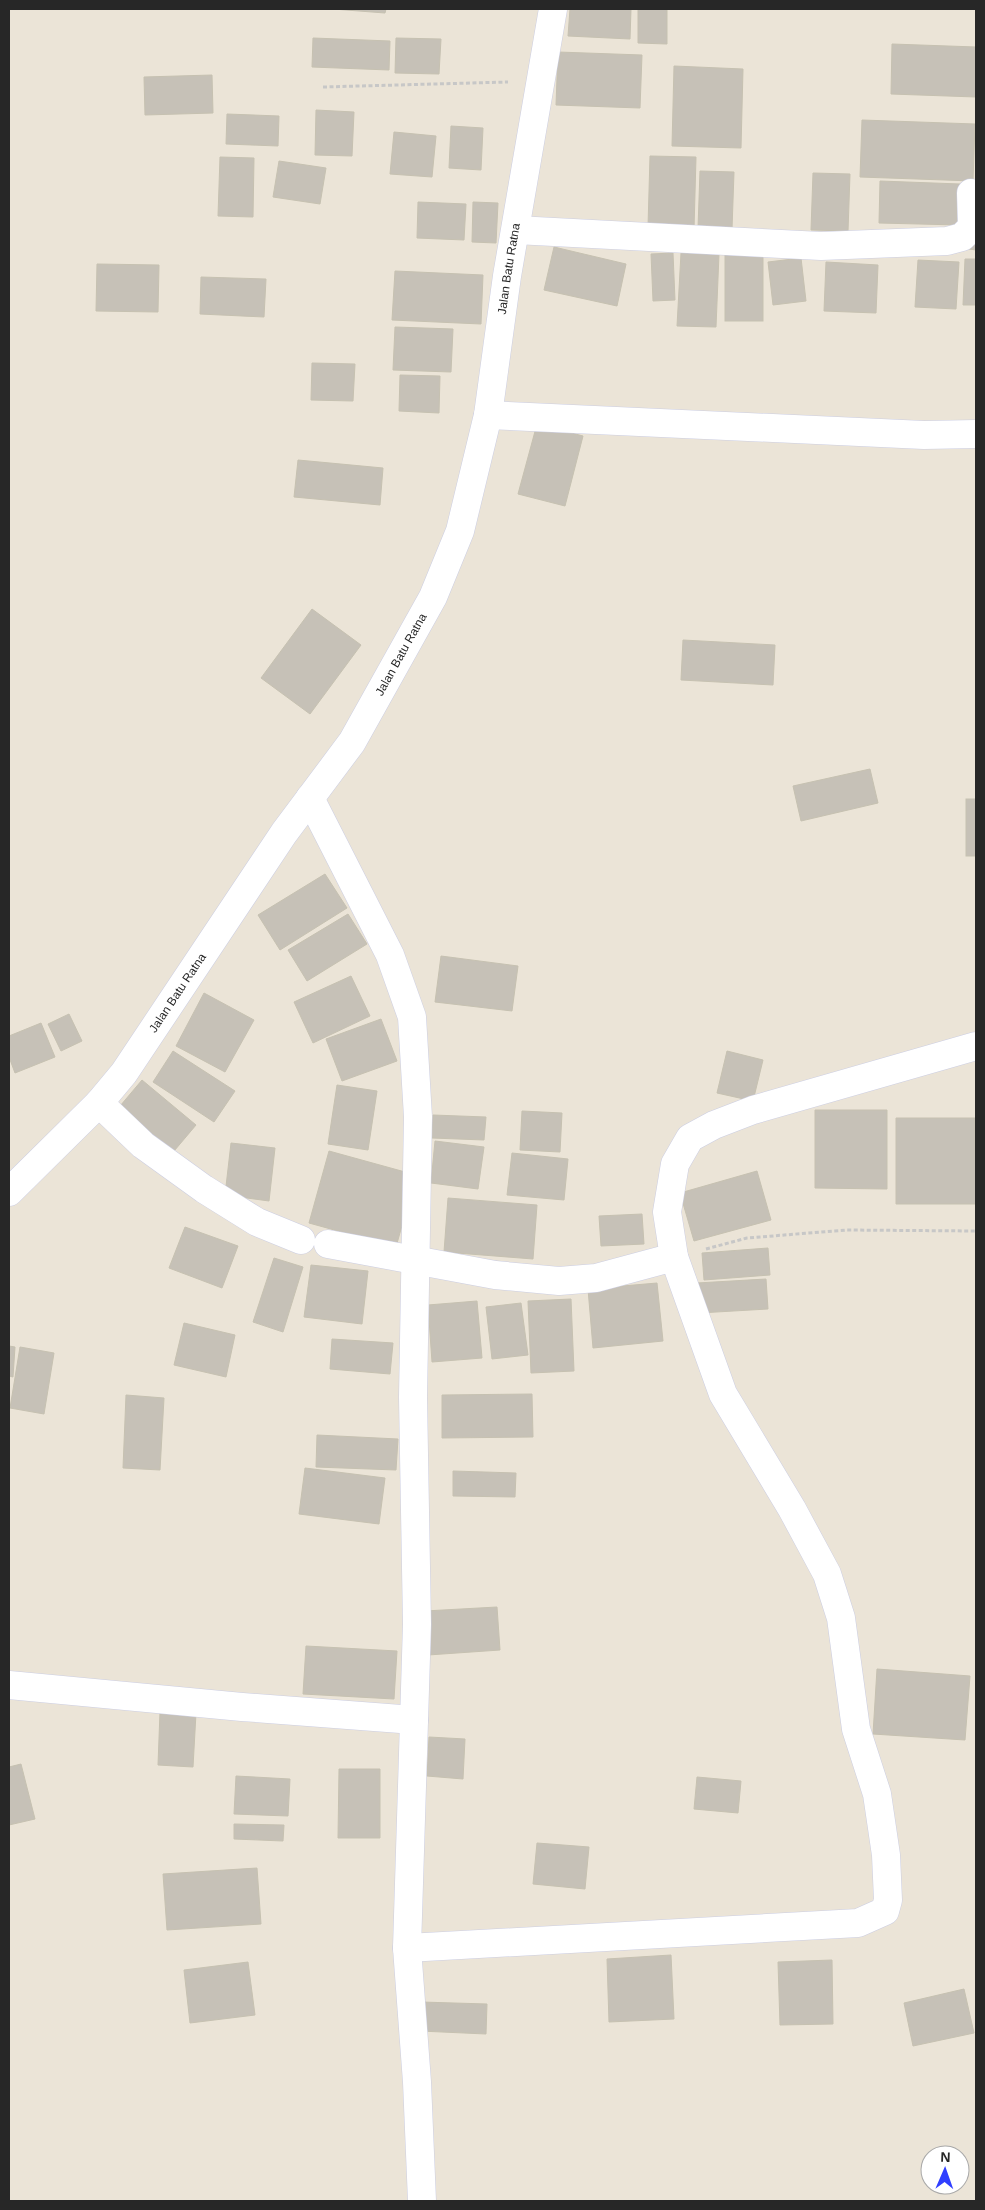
<svg xmlns="http://www.w3.org/2000/svg" width="985" height="2210" font-family="Arial,sans-serif">
<rect width="100%" height="100%" fill="#ebe4d7"/>
<g fill="#c6c1b7" stroke="#c6c1b1">
<path d="M333 9H386L385 13Z"/>
<path d="M570 9H631L630 39 568 36Z"/>
<path d="M638 9H667V44L638 43Z"/>
<path d="M313 38 390 41 389 70 312 67Z"/>
<path d="M396 38 441 39 439 74 395 73Z"/>
<path d="M892 44 976 47V97L891 94Z"/>
<path d="M558 52 642 55 640 108 556 105Z"/>
<path d="M674 66 743 69 741 148 672 146Z"/>
<path d="M212 75 213 113 145 115 144 77Z"/>
<path d="M316 110 354 112 352 156 315 155Z"/>
<path d="M227 114 279 116 278 146 226 144Z"/>
<path d="M862 120 975 124 973 181 860 177Z"/>
<path d="M451 126 483 128 481 170 449 168Z"/>
<path d="M394 132 436 136 432 177 390 174Z"/>
<path d="M650 156 696 157 694 229 648 227Z"/>
<path d="M220 157 254 158 253 217 218 216Z"/>
<path d="M279 161 326 168 320 204 273 197Z"/>
<path d="M700 171 734 172 732 229 698 228Z"/>
<path d="M813 173 850 174 848 231 811 230Z"/>
<path d="M880 181 960 184 959 225 879 223Z"/>
<path d="M418 202 466 204 464 240 417 238Z"/>
<path d="M473 202 498 203 496 243 472 242Z"/>
<path d="M969 232 976 233V250L969 249Z"/>
<path d="M554 247 626 264 617 306 544 290Z"/>
<path d="M673 253 675 300 653 301 651 254Z"/>
<path d="M681 253 719 254 716 327 677 326Z"/>
<rect x="725" y="253" width="38" height="68"/>
<path d="M801 258 806 301 773 305 768 262Z"/>
<path d="M965 259H976V305H963Z"/>
<path d="M918 260 959 262 956 309 915 307Z"/>
<path d="M826 262 878 265 876 313 824 311Z"/>
<path d="M97 264 159 265 158 312 96 311Z"/>
<path d="M395 271 483 275 481 324 392 320Z"/>
<path d="M201 277 266 279 264 317 200 314Z"/>
<path d="M395 327 453 329 451 372 393 370Z"/>
<path d="M312 363 355 364 353 401 311 400Z"/>
<path d="M400 375 440 376 439 413 399 411Z"/>
<path d="M537 424 583 436 565 506 518 494Z"/>
<path d="M298 460 383 468 380 505 294 497Z"/>
<path d="M312 609 361 645 310 714 261 678Z"/>
<path d="M683 640 775 645 773 685 681 680Z"/>
<path d="M870 769 878 803 801 821 793 786Z"/>
<rect x="966" y="799" width="10" height="57"/>
<path d="M325 874 347 908 280 950 258 915Z"/>
<path d="M348 914 367 944 307 981 288 950Z"/>
<path d="M441 956 518 966 512 1011 435 1002Z"/>
<path d="M351 976 370 1016 313 1043 294 1002Z"/>
<path d="M204 993 254 1020 225 1072 176 1046Z"/>
<path d="M69 1014 82 1041 61 1051 48 1024Z"/>
<path d="M381 1019 397 1061 342 1081 326 1039Z"/>
<path d="M41 1023 55 1057 15 1073 9 1057V1036Z"/>
<path d="M173 1051 235 1091 214 1122 153 1082Z"/>
<path d="M727 1051 763 1060 753 1101 717 1093Z"/>
<path d="M142 1080 196 1125 169 1157 115 1112Z"/>
<path d="M337 1085 377 1091 368 1150 328 1144Z"/>
<path d="M815 1110H887V1189L815 1188Z"/>
<path d="M522 1111 562 1113 560 1152 520 1150Z"/>
<path d="M433 1115 486 1117 484 1140 432 1138Z"/>
<path d="M896 1118H975L976 1204H896Z"/>
<path d="M435 1141 484 1147 478 1189 431 1183Z"/>
<path d="M231 1143 275 1148 269 1201 225 1195Z"/>
<path d="M329 1151 416 1175 396 1247 309 1223Z"/>
<path d="M512 1153 568 1159 564 1200 507 1195Z"/>
<path d="M757 1171 771 1220 694 1241 680 1193Z"/>
<path d="M448 1198 537 1205 533 1259 444 1252Z"/>
<path d="M642 1214 644 1244 601 1246 599 1216Z"/>
<path d="M185 1227 238 1246 222 1288 169 1268Z"/>
<path d="M768 1248 770 1275 704 1280 702 1253Z"/>
<path d="M274 1258 303 1267 283 1332 253 1322Z"/>
<path d="M311 1265 368 1271 362 1324 304 1317Z"/>
<path d="M766 1279 768 1309 699 1313 697 1283Z"/>
<path d="M657 1283 663 1341 593 1348 588 1289Z"/>
<path d="M571 1299 574 1371 531 1373 528 1301Z"/>
<path d="M477 1301 482 1358 432 1362 428 1305Z"/>
<path d="M521 1303 528 1355 492 1359 486 1307Z"/>
<path d="M184 1323 235 1335 226 1377 174 1365Z"/>
<path d="M332 1339 393 1343 390 1374 330 1369Z"/>
<path d="M9 1346 15 1347 13 1377 9 1376Z"/>
<path d="M20 1347 54 1353 44 1414 10 1408Z"/>
<path d="M532 1394 533 1437 442 1438V1395Z"/>
<path d="M126 1395 164 1398 160 1470 123 1468Z"/>
<path d="M317 1435 398 1439 396 1470 316 1467Z"/>
<path d="M305 1468 385 1478 379 1524 299 1514Z"/>
<path d="M453 1471 516 1473 515 1497 453 1496Z"/>
<path d="M497 1607 500 1650 428 1655 425 1611Z"/>
<path d="M306 1646 397 1651 394 1699 303 1694Z"/>
<path d="M877 1669 970 1676 965 1740 873 1734Z"/>
<path d="M160 1712 196 1713 193 1767 158 1765Z"/>
<path d="M429 1737 465 1739 463 1779 427 1776Z"/>
<path d="M21 1764 35 1819 9 1825V1767Z"/>
<path d="M339 1769H380V1838H338Z"/>
<path d="M236 1776 290 1779 288 1816 234 1814Z"/>
<path d="M697 1777 741 1781 738 1813 694 1809Z"/>
<path d="M234 1824 284 1825 283 1841 234 1839Z"/>
<path d="M537 1843 589 1847 585 1889 533 1884Z"/>
<path d="M257 1868 261 1924 167 1930 163 1874Z"/>
<path d="M671 1955 674 2019 609 2022 607 1959Z"/>
<path d="M832 1960 833 2024 780 2025 778 1962Z"/>
<path d="M248 1962 255 2015 190 2023 184 1970Z"/>
<path d="M964 1989 974 2033 913 2046 904 2003Z"/>
<path d="M421 2002 487 2004 486 2034 420 2031Z"/>
</g>
<g fill="none" stroke-linecap="round" stroke-linejoin="round">
<g stroke="#cccee2" stroke-width="29">
<g id="minor">
<path d="M516 230 821 246 947 241 962 237 972 227 971 193"/>
<path d="M488 415 924 435 976 434"/>
<path d="M310 798 390 955 412 1017 418 1117 413 1397 417 1624 407 1948 417 2082 422 2201"/>
<path d="M99 1103 143 1145 204 1189 257 1222 301 1240"/>
<path id="s1" d="M9 1192 99 1103 124 1073 284 833 352 742 433 597 460 531 488 415 507 276 553 9"/>
<path d="M328 1244 495 1275 559 1281 596 1278 674 1257"/>
<path d="M9 1685 242 1707 414 1720"/>
<path d="M407 1948 858 1923 885 1911 888 1900 886 1855 877 1794 856 1729 841 1618 827 1574 792 1509 723 1394 674 1257 667 1212 675 1164 690 1138 714 1125 753 1110 976 1046"/>
</g>
</g>
<g stroke="#c7c7c7" stroke-width="3" stroke-dasharray="4 2.5" stroke-linecap="butt">
<path d="M323 87 508 82"/>
<path d="M706 1249 747 1238 847 1230 976 1231"/>
</g>
<use href="#minor" stroke="#fff" stroke-width="28"/>
</g>
<g text-anchor="middle" dominant-baseline="central" stroke-width="4.5" stroke-linejoin="round" paint-order="stroke">
<g font-size="12" fill="#272727" stroke="#fff">
<text stroke="none"><textPath href="#s1" startOffset="1072">Jalan Batu Ratna</textPath></text>
<text stroke="none"><textPath href="#s1" startOffset="668">Jalan Batu Ratna</textPath></text>
<text stroke="none"><textPath href="#s1" startOffset="262">Jalan Batu Ratna</textPath></text>
</g>
</g>
<rect width="985" height="2210" fill="none" stroke="#272727" stroke-width="20"/>
<g transform="translate(945 2170) rotate(2)"><circle r="24" fill="#ffffff" stroke="#a9a9a9"/>
<path d="M0-4L9 19L0 12L-9 19Z" fill="#303fff"/>
<text y="-8" font-size="14" font-weight="bold" text-anchor="middle" fill="#272727">N</text>
</g>
</svg>
